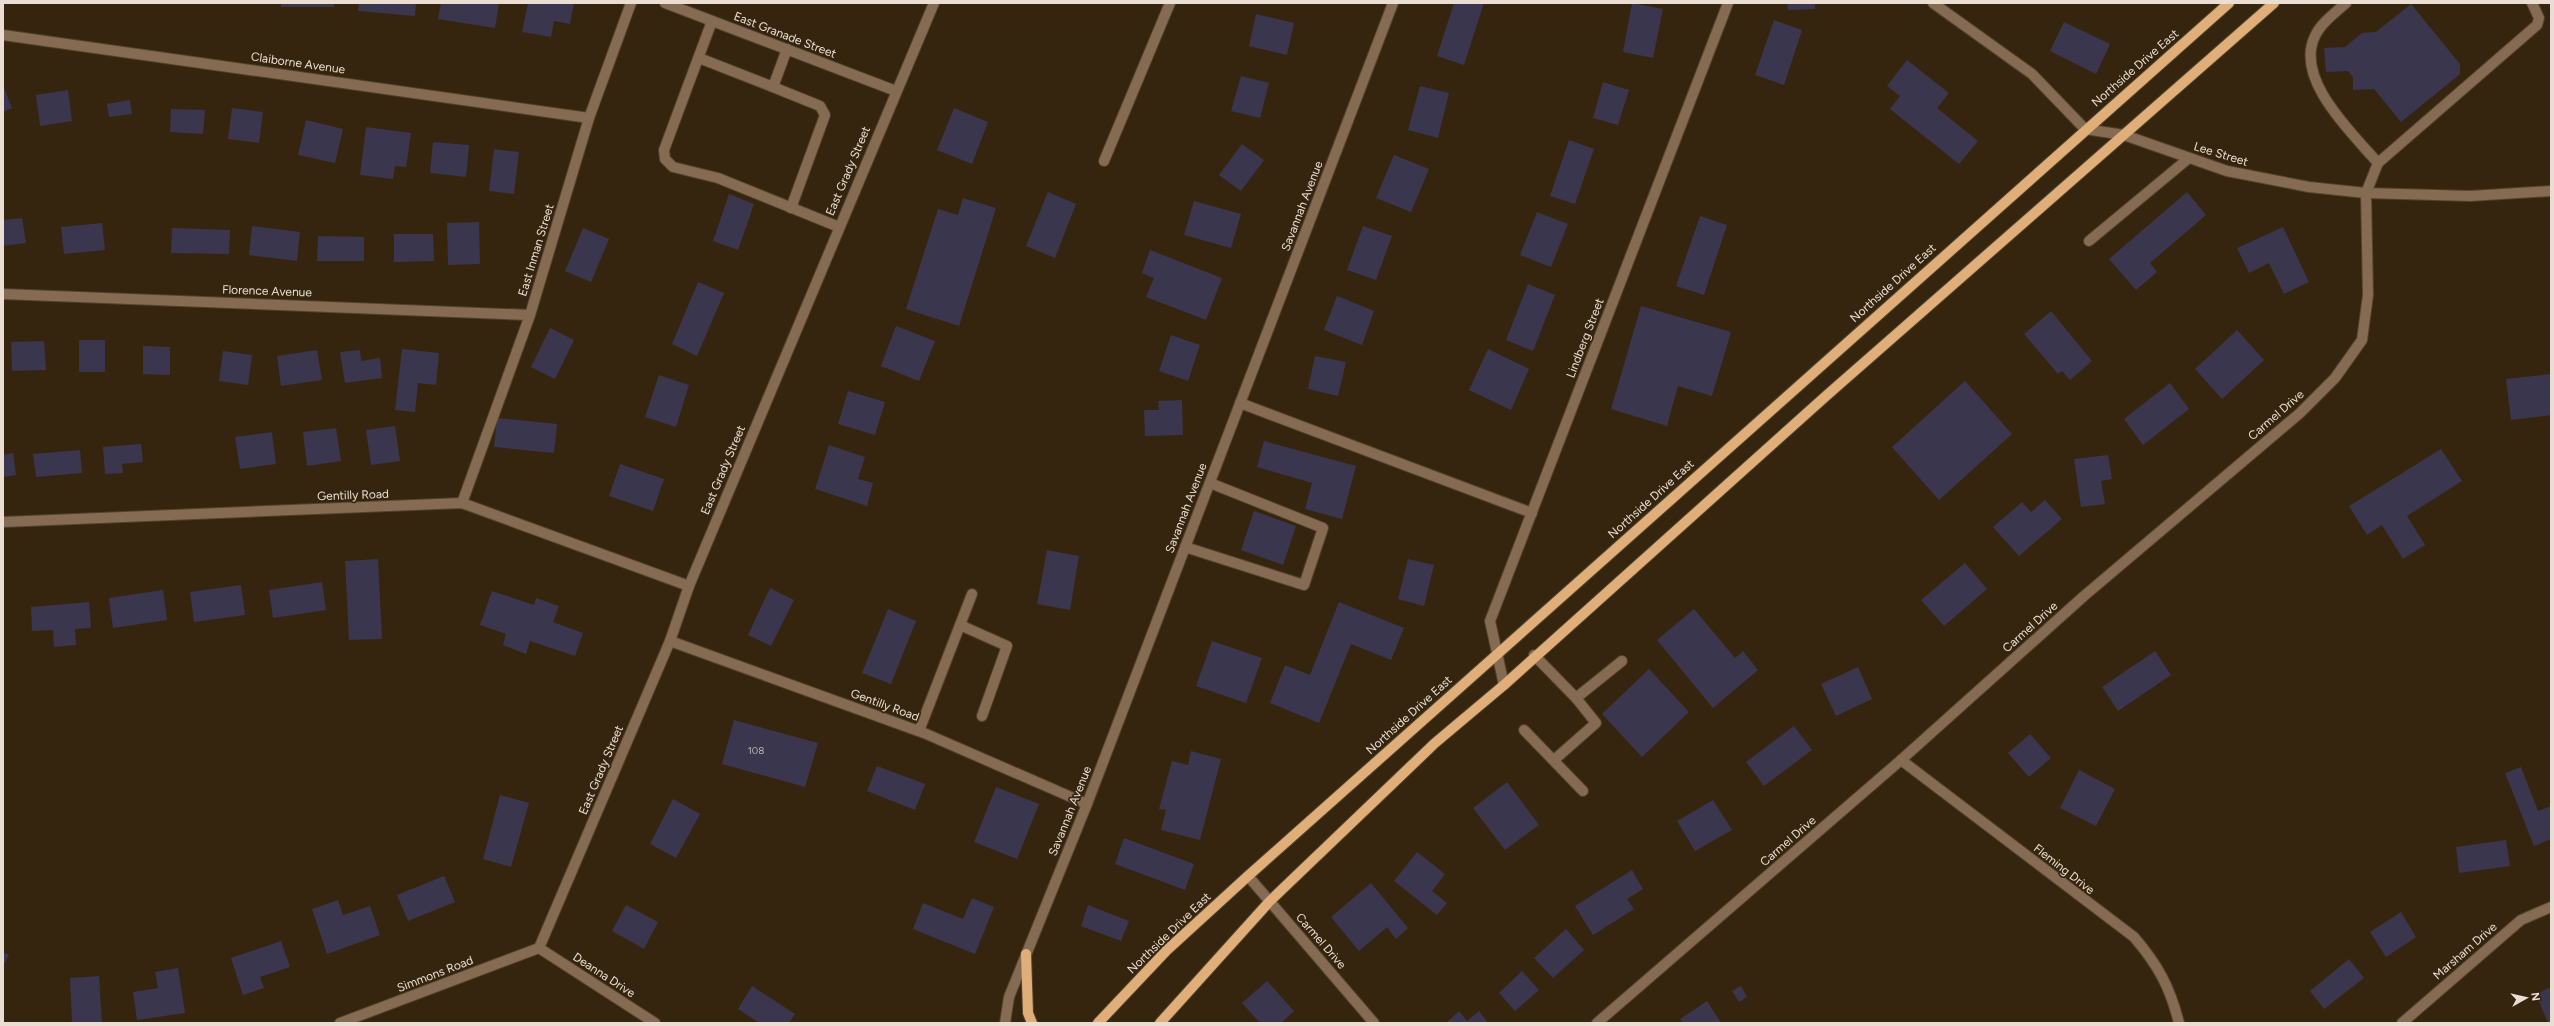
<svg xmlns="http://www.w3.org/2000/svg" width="2554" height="1026" font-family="Figtree,sans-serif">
<rect width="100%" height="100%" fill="#35250f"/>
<g fill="#3a364e">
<rect x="281" y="3" width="53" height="4"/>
<path d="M359 3H416L415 16 358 11Z"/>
<path d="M441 3H499L495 28 438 19Z"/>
<path d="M528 3H574L570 24 554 21 551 37 522 32Z"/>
<path d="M1454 3H1484L1464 65 1437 56Z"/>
<path d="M1632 3 1663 9 1653 58 1623 52Z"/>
<path d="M1787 3H1815V9L1788 10Z"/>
<path d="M2411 4 2460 64V74L2401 122 2374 89 2353 90V77L2348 71 2326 72 2324 48 2345 47 2362 33 2376 32Z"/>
<path d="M1256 14 1294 23 1287 55 1249 46Z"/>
<path d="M1774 20 1802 30 1784 85 1755 75Z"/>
<path d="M2064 22 2110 44 2096 74 2050 51Z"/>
<path d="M1907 60 1949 93 1937 108 1978 141 1959 164 1890 109 1900 96 1887 86Z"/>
<path d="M1241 76 1269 83 1260 118 1231 111Z"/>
<path d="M1603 82 1629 90 1618 125 1593 118Z"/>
<path d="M3 85 12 108 3 112Z"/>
<path d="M1420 86 1449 93 1438 138 1408 130Z"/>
<path d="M68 90 72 121 40 126 36 95Z"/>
<path d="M130 100 132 114 109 117 107 104Z"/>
<path d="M232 108 263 112 259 143 228 139Z"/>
<path d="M954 108 988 122 972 164 937 150Z"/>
<path d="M171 109 205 110 203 134 170 132Z"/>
<path d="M306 120 343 129 335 163 298 155Z"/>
<path d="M366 127 411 133 406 167 395 166 393 179 360 175Z"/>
<path d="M1569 140 1594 149 1575 204 1550 196Z"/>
<path d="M433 142 469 145 466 177 430 173Z"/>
<path d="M1242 144 1264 160 1241 191 1219 175Z"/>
<path d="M494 149 519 152 514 194 489 191Z"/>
<path d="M1394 155 1429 169 1411 212 1376 198Z"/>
<path d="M1048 192 1076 204 1055 258 1026 246Z"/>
<path d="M2187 192 2206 215 2150 263 2157 272 2136 290 2109 259Z"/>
<path d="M729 194 754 204 738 250 713 241Z"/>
<path d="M963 198 996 208 959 326 906 309 938 209 958 215Z"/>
<path d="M1194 201 1241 214 1231 248 1184 235Z"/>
<path d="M1537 212 1568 224 1551 267 1520 255Z"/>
<path d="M1700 216 1727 225 1704 295 1676 286Z"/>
<path d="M22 218 26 243 3 246V220Z"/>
<path d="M479 222 480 264 448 265 447 223Z"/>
<path d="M102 223 105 250 64 254 61 227Z"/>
<path d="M252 226 300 232 297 261 249 255Z"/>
<path d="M1363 226 1392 236 1376 280 1347 270Z"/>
<path d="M2283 227 2309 282 2284 294 2269 263 2249 273 2237 248Z"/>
<path d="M172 228 230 230 229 254 171 253Z"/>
<path d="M583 228 609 239 591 282 565 271Z"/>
<path d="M394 234H433L434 261 394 262Z"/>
<path d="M318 236 364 237V261H317Z"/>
<path d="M1150 250 1222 278 1206 320 1146 297 1154 278 1142 273Z"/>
<path d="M698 282 724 293 697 356 672 344Z"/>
<path d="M1528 284 1555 295 1533 351 1506 340Z"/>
<path d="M1337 296 1374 311 1362 345 1324 330Z"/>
<path d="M1641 306 1731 332 1712 396 1678 386 1667 426 1611 409Z"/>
<path d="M2051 311 2092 361 2070 380 2062 371 2058 374 2024 334Z"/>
<path d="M896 326 935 341 919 381 881 366Z"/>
<path d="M550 328 574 340 555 379 531 367Z"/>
<path d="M2237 330 2264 360 2222 399 2195 369Z"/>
<path d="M1171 335 1200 345 1188 381 1159 371Z"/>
<rect x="79" y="340" width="26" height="32"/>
<path d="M44 341 46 370 12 371 11 342Z"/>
<path d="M143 346 170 347V375L143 374Z"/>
<path d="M402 349 439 353 436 385 418 383 415 412 395 410Z"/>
<path d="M1488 349 1529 369 1511 410 1469 390Z"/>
<path d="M317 350 322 380 281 386 277 356Z"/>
<path d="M360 350 361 361 380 358 382 378 345 383 340 352Z"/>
<path d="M223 351 252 355 248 385 219 381Z"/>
<path d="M1315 356 1346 362 1338 396 1308 389Z"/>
<path d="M2551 374V415L2511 420 2506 379Z"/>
<path d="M659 375 689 385 676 427 645 417Z"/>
<path d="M1965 381 2012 434 1939 500 1892 447Z"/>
<path d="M2170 383 2189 409 2143 445 2124 419Z"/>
<path d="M848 391 885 402 875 435 838 424Z"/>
<path d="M1182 400 1183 435 1145 436 1144 410H1159L1158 401Z"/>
<path d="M497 418 557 424 554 453 494 447Z"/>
<path d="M395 426 400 461 371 465 366 430Z"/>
<path d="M336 428 341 461 307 466 303 432Z"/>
<path d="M272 432 276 464 240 469 235 437Z"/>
<path d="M1264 441 1356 466 1342 519 1305 509 1312 483 1257 467Z"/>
<path d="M141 444 143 462 122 464 123 473 105 474 103 447Z"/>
<path d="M829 445 865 457 858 479 873 483 867 506 815 489Z"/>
<path d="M2441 449 2462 481 2407 516 2425 545 2403 559 2382 525 2367 535 2349 506Z"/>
<path d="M80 450 82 473 36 477 33 454Z"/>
<path d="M13 453 16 475 3 477V455Z"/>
<path d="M2108 455 2112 479 2101 481 2105 504 2081 507 2074 459Z"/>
<path d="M620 464 664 479 653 511 609 496Z"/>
<path d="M2045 500 2062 519 2019 556 1993 527 2022 502 2031 512Z"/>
<path d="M1254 511 1296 526 1283 565 1241 550Z"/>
<path d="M1047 550 1079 556 1070 610 1037 604Z"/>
<path d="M378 559 382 639 349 640 345 561Z"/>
<path d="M1408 559 1434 565 1424 606 1398 599Z"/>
<path d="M1965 563 1987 589 1944 626 1921 600Z"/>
<path d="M322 582 326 610 273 618 269 590Z"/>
<path d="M241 585 245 615 194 622 190 592Z"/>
<path d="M770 588 794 600 771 646 748 635Z"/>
<path d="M163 590 167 620 113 628 109 598Z"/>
<path d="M492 591 534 605 536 598 559 606 553 622 583 633 575 656 530 641 526 654 503 645 506 634 480 625Z"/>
<path d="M89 602 91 628 75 629 76 645 54 647 53 630 32 631 31 607Z"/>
<path d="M1339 602 1404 628 1391 660 1351 644 1319 723 1270 703 1285 665 1310 675Z"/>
<path d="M888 609 916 621 891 684 862 673Z"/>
<path d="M1694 609 1735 658 1743 651 1758 670 1713 708 1657 640Z"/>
<path d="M1212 641 1262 658 1246 703 1196 686Z"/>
<path d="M2155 651 2171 675 2118 711 2102 687Z"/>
<path d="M1858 667 1872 699 1836 716 1821 684Z"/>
<path d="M1649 669 1689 712 1642 757 1602 714Z"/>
<path d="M734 720 818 743 805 787 722 764Z"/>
<path d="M1794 726 1812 750 1764 786 1746 762Z"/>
<path d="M2030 734 2051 758 2029 777 2008 753Z"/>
<path d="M1191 751 1221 759 1200 840 1161 830 1166 810 1159 809 1172 761 1188 765Z"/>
<path d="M877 766 925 784 915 810 867 791Z"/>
<path d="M2521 767 2538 811 2551 806V839L2534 846 2505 773Z"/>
<path d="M2079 770 2115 789 2096 826 2060 808Z"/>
<path d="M1507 782 1539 825 1505 850 1473 808Z"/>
<path d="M996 787 1039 804 1017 859 974 842Z"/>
<path d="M500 795 529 803 511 867 483 859Z"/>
<path d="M673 799 700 814 676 858 650 844Z"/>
<path d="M1713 800 1732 830 1695 851 1677 821Z"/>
<path d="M1124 838 1194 864 1185 890 1115 864Z"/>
<path d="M2506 840 2510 866 2459 873 2456 847Z"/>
<path d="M1417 852 1445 874 1432 891 1447 903 1437 915 1394 881Z"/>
<path d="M1632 870 1643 889 1627 899 1634 909 1593 935 1575 906Z"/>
<path d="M444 876 455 902 408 921 397 895Z"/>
<path d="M1371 883 1408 928 1396 939 1387 927 1359 951 1331 917Z"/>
<path d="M972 898 994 907 975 954 913 929 923 903 963 919Z"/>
<path d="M338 900 343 915 370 906 380 935 327 954 312 909Z"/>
<path d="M626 905 658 922 644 949 612 931Z"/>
<path d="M1088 905 1129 921 1121 941 1081 926Z"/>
<path d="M2401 912 2416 937 2386 957 2370 932Z"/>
<path d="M1566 929 1584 950 1553 978 1534 958Z"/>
<path d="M281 941 290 967 260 977 264 988 243 995 231 958Z"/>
<path d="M3 952 9 955 3 966Z"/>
<path d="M2349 959 2364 978 2324 1009 2310 991Z"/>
<path d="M178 968 185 1013 137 1020 133 992 158 988 155 972Z"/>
<path d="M1522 971 1539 990 1515 1011 1499 993Z"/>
<path d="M99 976 102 1023H72L70 978Z"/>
<path d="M1267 981 1294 1011 1281 1023H1260L1242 1003Z"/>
<path d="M752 986 795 1014 789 1023H759L738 1009Z"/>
<path d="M1741 986 1747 997 1739 1002 1732 991Z"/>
<path d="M2551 987V1023H2548L2536 994Z"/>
<path d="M1707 1001 1721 1023H1683L1680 1019Z"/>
<path d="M1459 1011 1467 1021 1479 1011 1488 1023H1446Z"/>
</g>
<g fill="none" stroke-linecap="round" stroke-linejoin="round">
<g stroke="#52432e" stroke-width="12">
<g id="minor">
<path d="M665 3 896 91"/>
<path d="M1933 3 2032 74 2085 129 2124 135 2227 171 2309 187 2366 193 2470 196 2551 191"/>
<path d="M2346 3C2335 13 2321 23 2315 36 2294 79 2352 133 2378 163"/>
<path d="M712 21 664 150 665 159 673 167 718 178 839 227"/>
<path d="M3 35 589 118"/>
<path d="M699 58 773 87 787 49"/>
<path d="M773 87 820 106 825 115 791 208"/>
<path d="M1104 161 1170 3"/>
<path d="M2089 241 2189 158"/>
<path d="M3 294 530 315"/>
<path d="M1240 403 1532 513"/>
<path d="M462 503 530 315 589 118 631 3"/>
<path d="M3 522 462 503 689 586"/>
<path d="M1185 547 1304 585 1323 528 1210 483"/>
<path d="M960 625 1007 646 982 716"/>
<path d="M670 641 924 733 1087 804"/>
<path d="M1534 655 1576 698 1622 661"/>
<path d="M1504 685 1490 621 1728 3"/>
<path d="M1524 730 1583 791"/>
<path d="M919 731 972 594"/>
<path d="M1554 760 1596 723 1576 698"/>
<path d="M1901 760 2134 937C2158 965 2170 987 2179 1023"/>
<path d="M1248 876 1374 1023"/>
<path d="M539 948 670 641 689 586 934 3"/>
<path d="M539 948 655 1023"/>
<path d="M340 1023 539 948"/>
<path d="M1005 1023 1009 997 1087 804 1393 3"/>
<path d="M1597 1023 1901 760 2084 596 2300 413 2335 378 2362 340 2368 295 2366 193 2378 163 2537 25 2539 18 2532 3"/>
<path d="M2402 1023 2521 920 2551 907"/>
</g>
</g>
<g stroke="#52432e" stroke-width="12">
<g id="major">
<path d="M1026 954 1028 1013 1032 1023"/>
<path d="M1098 1023 1167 950 1248 876 2229 3"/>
<path d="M1160 1023 1269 902 1435 743 1504 685 1826 396 2274 3"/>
</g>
</g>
<use href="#minor" stroke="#846b52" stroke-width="10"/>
<use href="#major" stroke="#e0ae78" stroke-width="10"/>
</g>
<g text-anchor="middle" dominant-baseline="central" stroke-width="3.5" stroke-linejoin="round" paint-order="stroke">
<g font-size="10" fill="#bdb4b0">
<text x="756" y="750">108</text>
</g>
<g font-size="12" fill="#e9ded1" stroke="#35250f">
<text transform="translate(785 35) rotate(21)">East Granade Street</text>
<text transform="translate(298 63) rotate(8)">Claiborne Avenue</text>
<text transform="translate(2135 68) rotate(-41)">Northside Drive East</text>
<text transform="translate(2221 154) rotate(17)">Lee Street</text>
<text transform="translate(848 171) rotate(-67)">East Grady Street</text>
<text transform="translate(1302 206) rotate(-69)">Savannah Avenue</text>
<text transform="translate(536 250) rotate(-73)">East Inman Street</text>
<text transform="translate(1893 283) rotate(-42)">Northside Drive East</text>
<text transform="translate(267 291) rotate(2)">Florence Avenue</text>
<text transform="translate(1585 338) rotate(-69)">Lindberg Street</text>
<text transform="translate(2276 415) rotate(-41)">Carmel Drive</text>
<text transform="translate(723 470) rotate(-67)">East Grady Street</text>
<text transform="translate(353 495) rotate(-2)">Gentilly Road</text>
<text transform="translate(1651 499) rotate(-42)">Northside Drive East</text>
<text transform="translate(1186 508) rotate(-69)">Savannah Avenue</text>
<text transform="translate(2030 627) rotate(-42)">Carmel Drive</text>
<text transform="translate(885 705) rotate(20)">Gentilly Road</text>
<text transform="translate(1409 715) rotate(-42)">Northside Drive East</text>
<text transform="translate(601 770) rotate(-67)">East Grady Street</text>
<text transform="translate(1070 811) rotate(-68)">Savannah Avenue</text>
<text transform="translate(1788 841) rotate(-41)">Carmel Drive</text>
<text transform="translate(2064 869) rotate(38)">Fleming Drive</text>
<text transform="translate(1169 933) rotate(-44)">Northside Drive East</text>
<text transform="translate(1321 941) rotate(49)">Carmel Drive</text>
<text transform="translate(2465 951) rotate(-41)">Marsham Drive</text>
<text transform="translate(435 974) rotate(-21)">Simmons Road</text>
<text transform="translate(604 975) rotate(33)">Deanna Drive</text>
</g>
</g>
<rect width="2554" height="1026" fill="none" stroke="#e9ded1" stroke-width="8"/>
<g transform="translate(2526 998) rotate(82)" stroke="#35250f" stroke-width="3" paint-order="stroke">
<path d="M0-3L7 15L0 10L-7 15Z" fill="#e9ded1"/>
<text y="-6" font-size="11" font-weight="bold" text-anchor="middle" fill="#e9ded1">N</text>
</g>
</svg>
